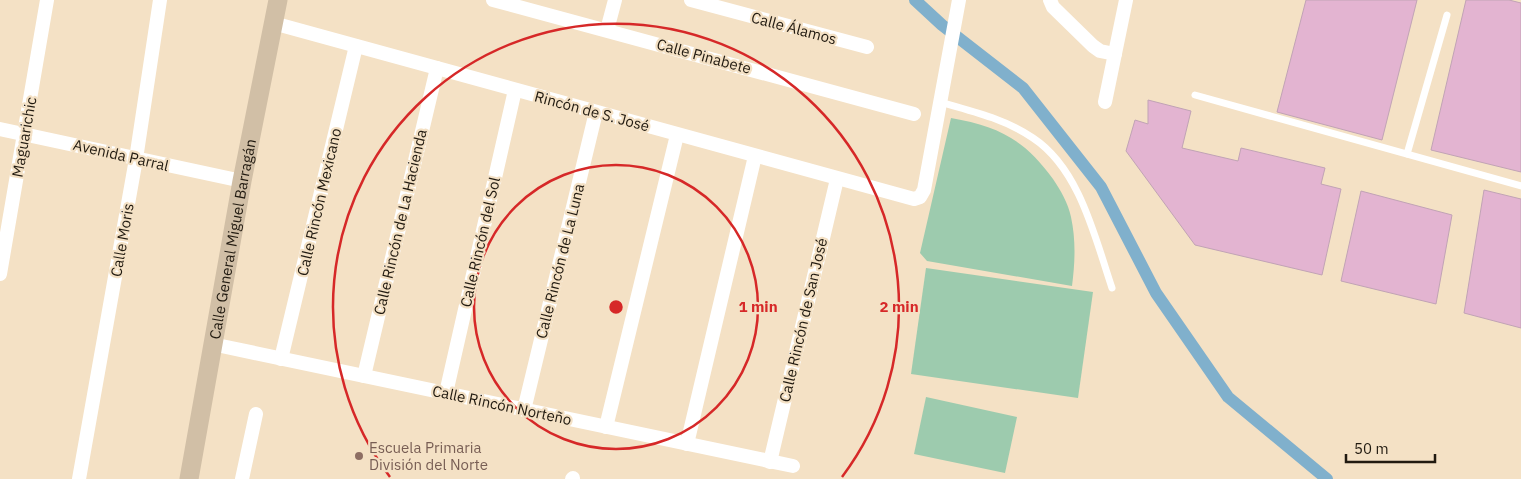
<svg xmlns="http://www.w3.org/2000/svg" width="1521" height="479" font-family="'IBM Plex Sans',sans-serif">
<rect width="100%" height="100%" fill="#f4e1c5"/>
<g fill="#9dcbae">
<path d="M951 118C998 126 1025 140 1053 179 1061 191 1068 203 1071 217 1076 240 1075 263 1072 286L927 261 920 253Z"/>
<path d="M926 268 1093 292 1078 398 911 374Z"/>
<path d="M926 397 1017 417 1005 473 914 454Z"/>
</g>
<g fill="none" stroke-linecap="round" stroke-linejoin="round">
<path stroke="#80b0cc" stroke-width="12" d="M915 0 942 25 1023 88 1101 187 1156 293 1228 397 1327 479"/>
</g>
<g fill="#e3b4d1" stroke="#c1a3b5">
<path d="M1306 0H1417L1382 140 1277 112Z"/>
<path d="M1466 0H1509L1521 3V172L1431 150Z"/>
<path d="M1148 100 1191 111 1182 148 1238 161 1241 148 1325 168 1321 184 1341 189 1322 275 1195 245 1126 151 1135 120 1148 124Z"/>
<path d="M1484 190 1521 199V328L1464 313Z"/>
<path d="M1361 191 1452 215 1436 304 1341 281Z"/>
</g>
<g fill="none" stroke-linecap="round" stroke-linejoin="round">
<g stroke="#fff" stroke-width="7">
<path d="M1195 95 1521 186"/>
<path d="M940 102C972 111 1005 119 1033 138 1080 169 1095 238 1112 288"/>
<path d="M1407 154 1447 15"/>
</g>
<g stroke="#fff" stroke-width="14">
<path d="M493 0 914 114"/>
<path d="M691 0 867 47"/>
<path d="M1050 0 1053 7 1093 46 1100 51 1115 54"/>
<path d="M273 23 914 199 920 197 924 190 959 0"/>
<path d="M607 30 615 0"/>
<path d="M1105 102 1126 0"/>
<path d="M0 129 242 181"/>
<path d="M0 274 47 0"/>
<path d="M212 344 793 466"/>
<path d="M281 359 356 46"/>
<path d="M364 376 437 68"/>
<path d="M446 393 515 90"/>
<path d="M524 410 596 112"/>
<path d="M606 427 677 135"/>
<path d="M687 444 755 156"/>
<path d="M770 462 837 179"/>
<path d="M79 479 136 159 160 0"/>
<path d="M242 479 256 414"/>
<path d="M572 479 573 478"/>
</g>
<path stroke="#d1bfa6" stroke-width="19" id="s1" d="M189 479 242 181 278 0"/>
</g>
<g fill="none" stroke="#d62828" stroke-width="2.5">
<circle cx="616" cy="307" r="142"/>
<path d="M390 477A283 283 0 1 1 842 477"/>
</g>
<circle fill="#8d6e63" stroke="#f4e1c5" stroke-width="2" cx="359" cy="456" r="5"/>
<g text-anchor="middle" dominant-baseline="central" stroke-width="4.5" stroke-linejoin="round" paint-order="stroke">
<g font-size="15" fill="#211a10" stroke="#f4e1c5">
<text transform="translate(794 28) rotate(15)">Calle Álamos</text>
<text transform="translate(704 56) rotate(15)">Calle Pinabete</text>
<text transform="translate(592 111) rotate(15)">Rincón de S. José</text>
<text transform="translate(24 137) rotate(-80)">Maguarichic</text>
<text transform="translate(121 155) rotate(13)">Avenida Parral</text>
<text transform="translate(319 202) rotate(-77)">Calle Rincón Mexicano</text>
<text transform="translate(400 222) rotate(-77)">Calle Rincón de La Hacienda</text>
<text stroke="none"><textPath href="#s1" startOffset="244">Calle General Miguel Barragán</textPath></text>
<text transform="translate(122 240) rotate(-80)">Calle Moris</text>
<text transform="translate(480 242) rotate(-77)">Calle Rincón del Sol</text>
<text transform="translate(560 261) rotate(-76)">Calle Rincón de La Luna</text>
<text transform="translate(803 320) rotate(-77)">Calle Rincón de San José</text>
<text transform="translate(502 405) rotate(12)">Calle Rincón Norteño</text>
</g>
<g font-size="15" fill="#785e54" stroke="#f4e1c5" text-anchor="start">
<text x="369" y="447">Escuela Primaria<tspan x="369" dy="17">División del Norte</tspan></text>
</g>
</g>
<circle cx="616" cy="307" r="8" fill="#d62828" stroke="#f4e1c5" stroke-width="2.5"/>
<g font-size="15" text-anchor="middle" font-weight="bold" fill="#d62828" stroke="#f4e1c5" stroke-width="4.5" stroke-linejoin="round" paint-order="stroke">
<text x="758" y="312">1 min</text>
<text x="899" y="312">2 min</text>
</g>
<path d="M1346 454v8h89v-8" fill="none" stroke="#211a10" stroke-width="2.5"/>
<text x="1354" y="454" font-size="15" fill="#211a10" stroke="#f4e1c5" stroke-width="4" paint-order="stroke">50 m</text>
</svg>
